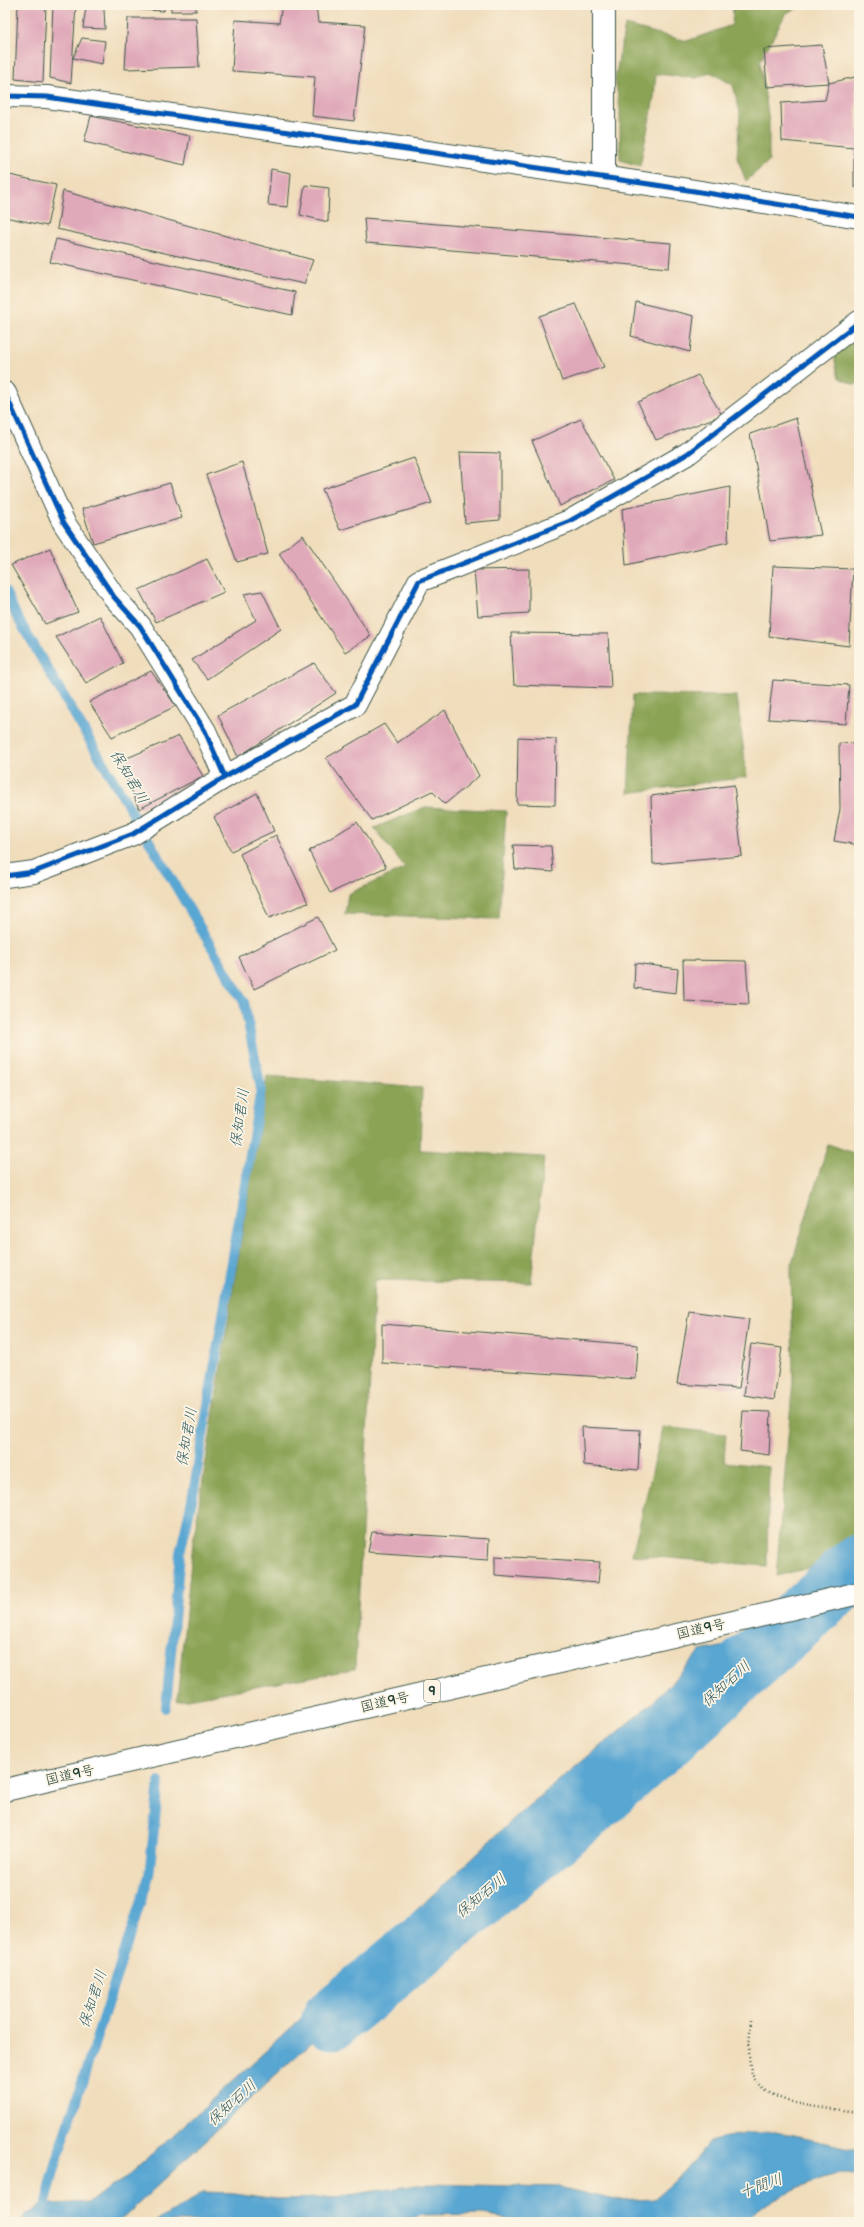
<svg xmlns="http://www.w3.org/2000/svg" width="864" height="2227" font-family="'Balsamiq Sans','Klee One',sans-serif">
<rect width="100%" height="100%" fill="#fcf5e5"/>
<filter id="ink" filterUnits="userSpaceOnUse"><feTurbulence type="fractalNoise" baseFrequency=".025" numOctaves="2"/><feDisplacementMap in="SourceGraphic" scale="8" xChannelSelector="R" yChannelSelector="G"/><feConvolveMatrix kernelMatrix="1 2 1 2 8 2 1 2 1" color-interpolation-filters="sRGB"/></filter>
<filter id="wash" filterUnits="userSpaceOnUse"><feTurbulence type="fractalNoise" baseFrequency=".012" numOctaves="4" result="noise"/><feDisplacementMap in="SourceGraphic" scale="16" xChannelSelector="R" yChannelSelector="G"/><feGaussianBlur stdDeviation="0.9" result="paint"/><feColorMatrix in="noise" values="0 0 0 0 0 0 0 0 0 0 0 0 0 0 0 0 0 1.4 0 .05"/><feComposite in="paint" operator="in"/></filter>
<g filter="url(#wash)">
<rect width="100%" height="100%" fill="#f0ddbc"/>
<g fill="#8aa354" stroke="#547044">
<path d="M733 5H795V10L786 13 760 62 769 121V161L746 181 737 158 740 113 733 85 710 72 697 78 656 74 654 98 640 166 620 160V109L615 79 625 25 687 41 732 25Z"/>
<path d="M859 331V382L855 385 839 378 833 352Z"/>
<path d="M633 695 737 696 747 777 628 793Z"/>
<path d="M425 807 506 811 499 919 345 914 348 894 405 868 374 828Z"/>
<path d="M267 1076 422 1088 420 1150 544 1157 531 1283 375 1280 355 1669 177 1701 193 1543Z"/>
<path d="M828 1144 859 1155V1556L776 1576 793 1380 791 1266Z"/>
<path d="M663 1427 726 1434 724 1462 769 1467 767 1566 632 1555Z"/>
</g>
<g fill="#59a6d2" stroke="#3c7283">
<path d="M759 1639 271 2079 119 2222H21L25 2215 40 2205 88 2202 127 2177 281 2037 520 1813 652 1703 701 1651Z"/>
<path d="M747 2132H776L859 2150V2175C851 2175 842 2173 834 2175 803 2183 766 2200 743 2222H531L482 2214 423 2215 396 2222H156L202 2192 235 2193 276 2199 328 2198 424 2184 559 2187 619 2201 654 2199 684 2173 709 2142Z"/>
</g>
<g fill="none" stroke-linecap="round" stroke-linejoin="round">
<g stroke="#59a6d2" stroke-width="10">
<path d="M5 591 17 617 244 1002 261 1089 192 1500 180 1553 166 1708"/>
<path d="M45 2222 46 2202 59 2153 149 1876 159 1782"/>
</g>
<path stroke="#59a6d2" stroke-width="61" d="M332 2019 590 1806 859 1565"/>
</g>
<g id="blocks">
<g fill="#e0a9ba">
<path d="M18 5H46L43 82 15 79Z"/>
<path d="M53 5H76L71 83 50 78Z"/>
<path d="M129 5H164V11L128 9Z"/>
<rect x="171" y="5" width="25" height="6"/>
<path d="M282 5H316L318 22 365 25 354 121 312 116 315 77 232 71 235 20 279 23Z"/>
<path d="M86 7 104 9 105 29 83 28Z"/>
<path d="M128 18H196L199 67 125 69Z"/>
<path d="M82 38 105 41 102 64 73 58Z"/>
<path d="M822 45 829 83 767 87 764 49Z"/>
<path d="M855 77 857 131H859V187H854V148L782 141 781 103 825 100 829 83Z"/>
<path d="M91 116 190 136 185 165 84 142Z"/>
<path d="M271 169 291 173 288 207 268 205Z"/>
<path d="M5 174 56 185 47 226 5 217Z"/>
<path d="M305 185 329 188 328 222 300 215Z"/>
<path d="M63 191 313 260 304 284 57 229Z"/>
<path d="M364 218 671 243 669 268 366 243Z"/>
<path d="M56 239 295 292 292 315 50 262Z"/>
<path d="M636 302 694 316 690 352 631 336Z"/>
<path d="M576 304 604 367 562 381 539 316Z"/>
<path d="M698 375 722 415 656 440 638 402Z"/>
<path d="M796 418 821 535 770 541 750 434Z"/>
<path d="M581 419 614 480 560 506 532 441Z"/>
<path d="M460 452 500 453V520L465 523Z"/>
<path d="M414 458 432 503 340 530 322 489Z"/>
<path d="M242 462 268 554 237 562 206 475Z"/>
<path d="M170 483 182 518 93 543 82 509Z"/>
<path d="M730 487 728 542 626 565 622 509Z"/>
<path d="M303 535 371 636 345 652 279 554Z"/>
<path d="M50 548 78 612 45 624 11 565Z"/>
<path d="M207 559 224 592 156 622 139 590Z"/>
<path d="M773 566 853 569 849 646 769 636Z"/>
<path d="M529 569V613L478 616 474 570Z"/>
<path d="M262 591 281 629 207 679 192 660 256 620 244 594Z"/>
<path d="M100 616 123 663 86 683 56 637Z"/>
<path d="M511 633 608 634 611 688 514 685Z"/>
<path d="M314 663 336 693 238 757 218 715Z"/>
<path d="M151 671 176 706 112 737 89 702Z"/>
<path d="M773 680 849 685 846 724 768 719Z"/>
<path d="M445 710 479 776 445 804 432 791 372 820 326 758 384 724 397 743Z"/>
<path d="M179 736 203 776 139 809 120 761Z"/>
<path d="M518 737 556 739 555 805 517 804Z"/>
<path d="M839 743 859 744V845L834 841 840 809Z"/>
<path d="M734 785 742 856 653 864 651 796Z"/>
<path d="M257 793 274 831 231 851 214 817Z"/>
<path d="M357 822 386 867 330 893 309 851Z"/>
<path d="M276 835 308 903 269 918 240 854Z"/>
<path d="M513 845 551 846 553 872 515 869Z"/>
<path d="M318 917 335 950 254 989 239 957Z"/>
<path d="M683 960 746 961 749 1004 684 1001Z"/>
<path d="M635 963 678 969 676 993 634 988Z"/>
<path d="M689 1311 749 1319 739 1388 677 1384Z"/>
<path d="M382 1324 638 1345 636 1379 382 1363Z"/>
<path d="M751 1344 782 1348 774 1400 744 1395Z"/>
<path d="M743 1411 771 1412 769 1455 740 1451Z"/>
<path d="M582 1427 640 1430 638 1470 584 1465Z"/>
<path d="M372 1532 489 1539 488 1560 368 1552Z"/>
<path d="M495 1556 600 1562 598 1583 495 1575Z"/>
</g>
</g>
</g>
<g filter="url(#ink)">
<use href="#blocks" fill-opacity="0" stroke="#3e5548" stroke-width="1"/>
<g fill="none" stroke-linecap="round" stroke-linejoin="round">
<g stroke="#3e5548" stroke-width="24">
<g id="minor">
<path d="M604 5V177"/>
<path d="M5 96 47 97 656 185 859 217"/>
<path d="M5 393 64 523 114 597 140 626 205 731 225 777"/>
<path d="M5 876 34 872 133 834 225 777 355 705 419 581 570 521 687 454 859 322"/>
</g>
</g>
<g stroke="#3e5548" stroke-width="24">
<path id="trunk" d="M5 1790 859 1593"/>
</g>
<path stroke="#3e5548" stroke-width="2.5" stroke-dasharray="1 3" stroke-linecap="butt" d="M751 2020C750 2036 746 2063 754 2078 771 2107 829 2108 859 2112"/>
<use href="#minor" stroke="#fff" stroke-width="22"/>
<use href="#trunk" stroke="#fff" stroke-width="22"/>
<g stroke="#fcf5e5" stroke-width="8">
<g id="cycleway">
<path d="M5 96 47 97 656 185 859 217"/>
<path d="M5 393 64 523 114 597 140 626 205 731 225 777"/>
<path d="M5 876 34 872 133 834 225 777 355 705 419 581 570 521 687 454 859 322"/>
</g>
</g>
<use href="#cycleway" stroke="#0057b8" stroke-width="5"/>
</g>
</g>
<g text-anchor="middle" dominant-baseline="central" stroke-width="3.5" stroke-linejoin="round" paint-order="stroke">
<rect fill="#fcf5e5" stroke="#617469" stroke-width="1" x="424" y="1680" width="16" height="22" rx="3"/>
<g font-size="13" font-weight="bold" fill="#1f3d34">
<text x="432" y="1691">9</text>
</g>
<g font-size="14" fill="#1f3d34" stroke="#fcf5e5">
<text transform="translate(701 1629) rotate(-13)">国道9号</text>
<text transform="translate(385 1702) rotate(-13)">国道9号</text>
<text transform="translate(70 1775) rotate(-13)">国道9号</text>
</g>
<g font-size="15" font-style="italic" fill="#305c63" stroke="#fcf5e5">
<text transform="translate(129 777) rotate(59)">保知君川</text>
<text transform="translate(240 1118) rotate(-82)">保知君川</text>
<text transform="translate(187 1437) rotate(-80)">保知君川</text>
<text transform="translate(726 1684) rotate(-42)">保知石川</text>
<text transform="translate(481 1896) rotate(-39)">保知石川</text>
<text transform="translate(93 1999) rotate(-72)">保知君川</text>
<text transform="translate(232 2103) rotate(-42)">保知石川</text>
<text transform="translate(761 2186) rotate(-20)">十間川</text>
</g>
</g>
<rect width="864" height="2227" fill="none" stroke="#fcf5e5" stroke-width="20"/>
</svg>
